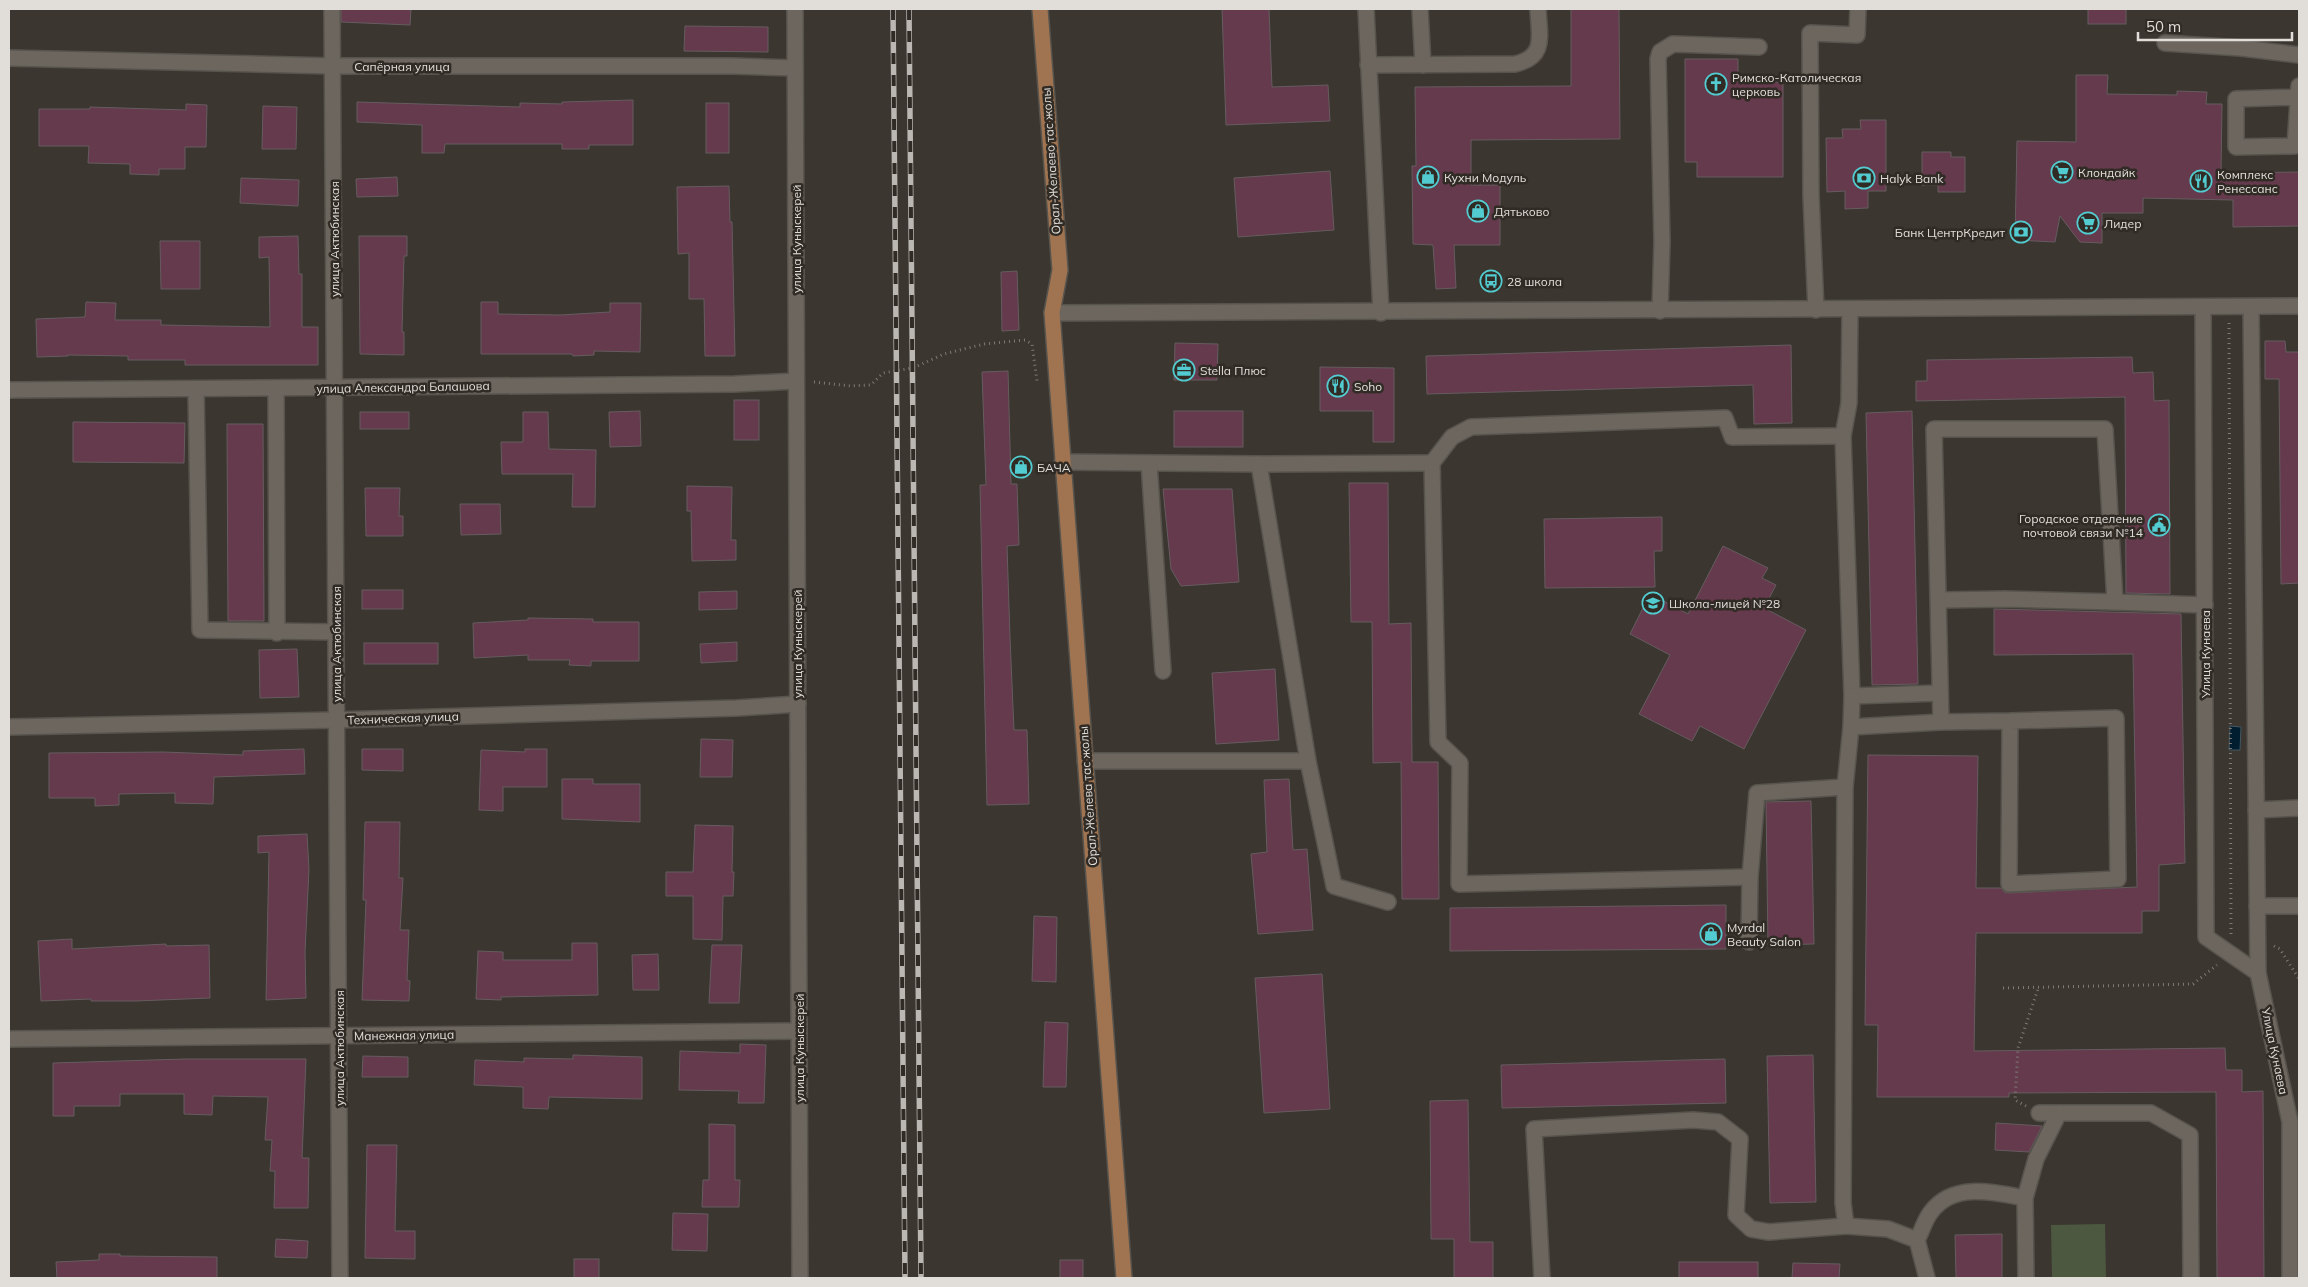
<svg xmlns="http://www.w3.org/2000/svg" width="2308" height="1287" font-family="Mulish,sans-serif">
<rect width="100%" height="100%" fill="#3b362f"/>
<path fill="#4c5940" d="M2105 1224 2106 1278H2052L2051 1225Z"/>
<path fill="#001e2f" stroke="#445862" d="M2230 726 2241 727 2240 750H2229Z"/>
<g fill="#643a4c" stroke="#665c60">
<path d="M341 9H411L410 25 341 22Z"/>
<path d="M1222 9H1269L1272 87 1328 85 1330 121 1226 125Z"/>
<path d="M1571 9H1619L1620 139 1471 140V185H1500V245H1454L1456 288 1436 289 1433 245 1413 244 1412 166H1416L1415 87 1571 86Z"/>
<rect x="2088" y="9" width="38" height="15"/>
<path d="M685 26 768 27V52L684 51Z"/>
<path d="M1685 59H1738V82H1783V177H1697V162H1685Z"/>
<path d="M2076 75H2108L2107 94 2177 95V91L2207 92 2206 104H2222L2221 173 2299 172V226L2233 227V200L2143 198V213H2102V243L2080 242 2060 216 2055 242 2015 240 2017 141 2076 142Z"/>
<path d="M633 100V145H589V149H562V144H445L444 153H422V125L357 122V102L520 107V103L562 104V102Z"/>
<rect x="706" y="103" width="23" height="50"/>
<path d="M186 104 207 105 206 147H185V169H159V175L130 174V164L88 163 89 146H39V109H90V107L186 110Z"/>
<path d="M263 106 297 107 296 149H262Z"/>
<path d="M1860 120H1886V191H1868V208L1845 209V191L1827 192 1826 138H1843L1842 129H1861Z"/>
<path d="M1922 152H1951V157H1965V192H1938V185H1922Z"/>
<path d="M1330 171 1334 230 1238 237 1234 178Z"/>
<path d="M397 177 398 196 357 197 356 179Z"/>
<path d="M241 178 299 180 298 206 240 203Z"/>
<path d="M729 186 730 222H732L735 356H705L704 299H689V253L678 254 677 187Z"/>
<path d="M298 236 299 274H302V327H318V365H185V360H128V356L68 355V356L37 357 36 319 85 317 86 302 116 303 115 320H161V325L270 327 269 257 259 258V237Z"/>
<path d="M359 236H407V256H404L402 332H404V355L360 354Z"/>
<path d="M160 241H200V289H161Z"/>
<path d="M1017 271 1019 330 1002 331 1001 272Z"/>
<path d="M481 302H498V314L560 315 610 312V303H641L640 352 594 351V355L573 356 572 354H481Z"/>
<path d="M2265 341H2285L2286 352H2299V583L2281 584 2279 379H2265Z"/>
<path d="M1175 343 1218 344 1217 380H1174Z"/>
<path d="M1791 345 1792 423 1754 424 1753 385 1427 394 1426 356Z"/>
<path d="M2132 357 2133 373 2153 372 2154 401 2169 400 2170 594 2126 593 2125 397 1916 401V381H1927V360Z"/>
<path d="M1320 367 1394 368V442H1373V411H1320Z"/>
<path d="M1008 371 1011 484H1017L1019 545 1007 546 1010 638 1014 730H1027L1029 804 987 805 980 485H986L982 372Z"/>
<rect x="734" y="400" width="25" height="40"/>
<path d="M640 411 641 446 610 447 609 412Z"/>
<rect x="1174" y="411" width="69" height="36"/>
<path d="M1912 411 1918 684 1872 685 1866 413Z"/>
<rect x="360" y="412" width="49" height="17"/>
<path d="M523 412H548L549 449 596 450 595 507H572L573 474H502L501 442H523Z"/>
<path d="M73 422 185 423 184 463 73 462Z"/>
<path d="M227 424H263L264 621H228Z"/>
<path d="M1349 483H1388L1389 624 1411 623 1412 762H1438L1439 899H1402L1401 762 1373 763 1372 622H1351Z"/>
<path d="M687 486 732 487 731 540H736V560L692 561 691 511H687Z"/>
<path d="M365 488H400L399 516H403V536H366Z"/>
<path d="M1163 489H1232L1239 582 1181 586 1171 569Z"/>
<path d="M460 504H500L501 534 461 535Z"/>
<path d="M1662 517V551H1654L1655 587 1545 588 1544 519Z"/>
<path d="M1723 546 1768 568 1762 578 1776 585 1764 608 1806 630 1744 749 1700 726 1692 741 1639 714 1670 655 1630 634 1650 594 1688 614Z"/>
<rect x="362" y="590" width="41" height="19"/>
<path d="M737 591V609L699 610V592Z"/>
<path d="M1994 609 2181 614 2185 863 2159 865V911H2142V933H1976L1974 1051 2225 1048 2226 1070H2242V1092L2263 1091 2264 1278H2217L2216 1092 2009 1093V1097H1877L1878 1025H1865L1868 755 1978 756 1976 888H2001L2004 892 2009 893 2137 887 2133 654 1994 655Z"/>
<path d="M528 618 593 619V622H639V661H591V666L569 665 570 660H528V655L474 658 473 623 528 620Z"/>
<path d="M737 642V661L701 663 700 644Z"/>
<rect x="364" y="643" width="74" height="21"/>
<path d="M297 649 299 697 260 698 259 650Z"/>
<path d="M1275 669 1279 740 1216 744 1212 673Z"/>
<path d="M701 739 733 740 732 777H700Z"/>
<path d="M304 749 305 774 214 777 213 804 175 803V793L119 794V805L95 806V798H49V753L163 752 243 755V751Z"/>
<path d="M362 749H403V771L362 770Z"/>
<path d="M525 749H547V787H503V811L479 810 481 750 525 752Z"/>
<path d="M562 779H593V784H640V822L562 819Z"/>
<path d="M1289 779 1293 850 1307 849 1313 930 1258 934 1251 854 1267 852 1264 780Z"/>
<path d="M1811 801 1814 944 1768 945 1766 802Z"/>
<path d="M365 822H400L399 878H403L400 930H409L407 980 410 981 409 1001 362 1000 366 900H363Z"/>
<path d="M695 825 733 826 732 872H734L733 896H723L722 940 693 939V896H666V872H693Z"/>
<path d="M307 834 309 869 305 952 306 998 266 1000 269 852 258 853V836Z"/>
<path d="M1726 905V949L1450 951V908Z"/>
<path d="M1034 916 1057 917 1056 982 1032 981Z"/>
<path d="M72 939V949L166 944V946L209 945 210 998 136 1001H91V999L41 1001 38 941Z"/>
<path d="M572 943H597L598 995 501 997V1000L476 999 478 951 503 952V960H572Z"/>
<path d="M712 945H742L739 1003H709Z"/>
<path d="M658 954 659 990H633L632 955Z"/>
<path d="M1322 974 1330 1109 1264 1113 1255 978Z"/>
<path d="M1045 1022 1068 1023 1066 1087H1043Z"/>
<path d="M740 1044 766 1045 764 1103H738L739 1091 679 1090 680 1051 740 1053Z"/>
<path d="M573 1055 642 1057V1099L549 1097 548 1109 523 1108V1087L474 1085 475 1060 524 1062V1058L573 1059Z"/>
<path d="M1813 1055 1816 1202 1770 1203 1767 1056Z"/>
<path d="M363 1056 408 1057V1077H362Z"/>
<path d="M185 1059H306L302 1158H309L308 1208H274L275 1171H270L272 1140H265L268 1097 213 1096 212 1115 184 1114V1094H120V1106H74V1116H53V1063Z"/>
<path d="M1725 1059 1726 1103 1502 1108 1501 1065Z"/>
<path d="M1468 1100 1470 1242H1493V1278H1454V1239H1431L1430 1101Z"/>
<path d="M1996 1123 2042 1126 2029 1152 1995 1150Z"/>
<path d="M709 1124 735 1125V1180H740L739 1207H702L703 1180H709Z"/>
<path d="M367 1145H397L395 1231H415V1259L365 1258Z"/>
<path d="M673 1213 708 1214 707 1251 672 1250Z"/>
<path d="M2002 1234V1278H1956L1955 1235Z"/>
<path d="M276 1239 308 1241 307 1258 275 1257Z"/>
<path d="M99 1254H120V1256L217 1257V1278H57L56 1262 99 1260Z"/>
<rect x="574" y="1259" width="25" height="19"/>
<rect x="1060" y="1260" width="23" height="18"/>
<rect x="1679" y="1262" width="79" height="16"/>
<path d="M1793 1263 1840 1264 1839 1278H1792Z"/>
</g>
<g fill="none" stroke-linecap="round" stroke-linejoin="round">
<g stroke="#57534d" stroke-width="18">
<g id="minor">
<path d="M332 9 340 1278"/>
<path d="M795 9 800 1278"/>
<path d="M1366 9 1381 313"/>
<path d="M1420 9 1423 65"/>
<path d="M2165 43 2241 48 2299 55"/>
<path d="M9 58 332 66H733L795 68"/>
<path d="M1368 65 1515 64C1547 57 1539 35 1538 9"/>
<path d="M2298 97 2236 99V147L2295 146 2299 86"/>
<path d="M2203 307 2206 937 2258 973"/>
<path d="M2251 307 2258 973 2290 1122V1278"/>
<path d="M1816 310 1811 196 1810 33 1857 35 1858 9"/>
<path d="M1850 310 1849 403 1843 436 1852 696 1940 693"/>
<path d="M1660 311 1662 242 1658 59 1660 52 1673 44 1759 47"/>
<path d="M1052 313 2299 306"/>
<path d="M196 389 200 630 336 632"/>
<path d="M276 389 277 633"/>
<path d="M9 390 735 384 796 381"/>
<path d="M1062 462 1259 464 1432 463"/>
<path d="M1149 463 1163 671"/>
<path d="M1259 464 1308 761 1334 886 1388 902"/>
<path d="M1939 600 2005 599 2115 602"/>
<path d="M1941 722 2010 721 2009 884 2118 879 2116 718 2010 721"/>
<path d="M9 727 336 720 737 708 798 704"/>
<path d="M1851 727 1852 696"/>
<path d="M1085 761H1308"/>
<path d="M1845 787 1843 1203 1846 1226 1888 1229 1917 1240 1927 1278"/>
<path d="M2256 810 2299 808"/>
<path d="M1750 877 1459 884 1460 763 1438 742 1432 463 1452 437 1471 427 1725 418 1732 437 1843 436"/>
<path d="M2257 906H2299"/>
<path d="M1749 942 1750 877 1757 793 1845 787 1851 727 1941 722 1934 429H2105L2115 602 2205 605"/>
<path d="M9 1039 799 1031"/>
<path d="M2039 1113H2151L2190 1135 2191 1278"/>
<path d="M1917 1240C1922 1231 1925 1219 1931 1212 1953 1182 1994 1192 2025 1198"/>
<path d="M1542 1278 1534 1129 1693 1120 1718 1122 1740 1139 1736 1215 1751 1229 1769 1232 1846 1226"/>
<path d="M2026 1278 2025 1198 2036 1159 2059 1113"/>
</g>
</g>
<g stroke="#57534d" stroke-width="18">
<path id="major" d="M1040 9 1060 270 1052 313 1124 1278"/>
</g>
<g stroke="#7f7a74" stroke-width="3" stroke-dasharray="1 4" stroke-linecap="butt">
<path d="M2229 323 2231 934"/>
<path d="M814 382 851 386 871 385 883 373 913 368 944 354 984 344 1025 340 1032 344 1037 381 1040 380"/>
<path d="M2274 946 2280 949 2299 979"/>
<path d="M2003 988 2193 984 2217 965"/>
<path d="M2026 1106 2015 1100 2018 1048 2038 989"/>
</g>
<use href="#minor" stroke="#6c665e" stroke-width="15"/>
<use href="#major" stroke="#a07450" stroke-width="15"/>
<g stroke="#bbb7b2" stroke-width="5.5">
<g id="rail">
<path d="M893 9 905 1278"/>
<path d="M909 9 921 1278"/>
</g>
</g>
<use href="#rail" stroke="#312b25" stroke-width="4" stroke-dasharray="11" stroke-linecap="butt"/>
</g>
<defs>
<g id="church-ring" transform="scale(1.125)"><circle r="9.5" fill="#312b25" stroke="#52ccd0" stroke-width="1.5"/><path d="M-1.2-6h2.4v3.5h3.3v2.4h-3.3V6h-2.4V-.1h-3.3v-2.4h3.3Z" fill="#52ccd0"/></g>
<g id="supermarket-ring" transform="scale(1.125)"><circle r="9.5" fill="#312b25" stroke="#52ccd0" stroke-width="1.5"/><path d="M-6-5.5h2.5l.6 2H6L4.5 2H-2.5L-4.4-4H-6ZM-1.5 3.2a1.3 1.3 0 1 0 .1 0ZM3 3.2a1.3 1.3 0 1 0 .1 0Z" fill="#52ccd0"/></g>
<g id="shop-ring" transform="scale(1.125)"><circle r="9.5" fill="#312b25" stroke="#52ccd0" stroke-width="1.5"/><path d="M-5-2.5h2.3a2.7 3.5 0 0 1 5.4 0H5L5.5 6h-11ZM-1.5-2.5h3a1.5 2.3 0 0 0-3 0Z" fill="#52ccd0"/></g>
<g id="bank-ring" transform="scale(1.125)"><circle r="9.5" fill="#312b25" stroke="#52ccd0" stroke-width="1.5"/><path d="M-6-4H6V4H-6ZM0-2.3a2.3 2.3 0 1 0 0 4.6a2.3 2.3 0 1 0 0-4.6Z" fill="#52ccd0"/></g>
<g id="restaurant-ring" transform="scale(1.125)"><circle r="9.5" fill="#312b25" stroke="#52ccd0" stroke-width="1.5"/><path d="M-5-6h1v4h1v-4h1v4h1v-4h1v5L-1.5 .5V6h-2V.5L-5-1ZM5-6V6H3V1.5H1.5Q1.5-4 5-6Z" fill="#52ccd0"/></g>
<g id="bus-ring" transform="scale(1.125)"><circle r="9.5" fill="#312b25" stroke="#52ccd0" stroke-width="1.5"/><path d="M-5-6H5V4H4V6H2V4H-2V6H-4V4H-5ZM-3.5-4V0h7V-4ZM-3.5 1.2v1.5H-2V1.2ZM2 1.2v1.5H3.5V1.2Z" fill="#52ccd0"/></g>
<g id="office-ring" transform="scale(1.125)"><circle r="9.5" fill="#312b25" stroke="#52ccd0" stroke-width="1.5"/><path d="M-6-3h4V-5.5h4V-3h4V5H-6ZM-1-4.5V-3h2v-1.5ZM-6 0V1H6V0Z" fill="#52ccd0"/></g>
<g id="civic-ring" transform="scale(1.125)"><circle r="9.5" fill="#312b25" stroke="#52ccd0" stroke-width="1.5"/><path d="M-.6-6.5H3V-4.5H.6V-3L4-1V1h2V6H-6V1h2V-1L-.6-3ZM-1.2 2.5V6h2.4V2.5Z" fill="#52ccd0"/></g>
<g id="school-ring" transform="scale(1.125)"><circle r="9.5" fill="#312b25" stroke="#52ccd0" stroke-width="1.5"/><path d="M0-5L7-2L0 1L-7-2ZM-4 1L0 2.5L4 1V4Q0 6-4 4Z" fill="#52ccd0"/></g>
</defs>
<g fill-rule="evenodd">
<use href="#church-ring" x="1716" y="84"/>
<use href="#supermarket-ring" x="2062" y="172"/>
<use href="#shop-ring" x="1428" y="177"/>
<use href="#bank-ring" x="1864" y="178"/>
<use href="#restaurant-ring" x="2201" y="181"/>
<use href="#shop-ring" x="1478" y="211"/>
<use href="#supermarket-ring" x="2088" y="223"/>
<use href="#bank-ring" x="2021" y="232"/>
<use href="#bus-ring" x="1491" y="281"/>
<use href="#office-ring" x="1184" y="370"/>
<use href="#restaurant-ring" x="1338" y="386"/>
<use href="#shop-ring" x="1021" y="467"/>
<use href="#civic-ring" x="2159" y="525"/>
<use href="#school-ring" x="1653" y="603"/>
<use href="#shop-ring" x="1711" y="934"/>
</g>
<g text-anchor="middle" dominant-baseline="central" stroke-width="5" stroke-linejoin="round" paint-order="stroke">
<g font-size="12" fill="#e1ded9" stroke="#312b25">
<text x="402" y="66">Сапёрная улица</text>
<text transform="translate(1051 161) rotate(-94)">Орал-Желаево тас жолы</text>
<text transform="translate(334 239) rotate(-90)">улица Актюбинская</text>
<text transform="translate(796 239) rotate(-90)">улица Куныскерей</text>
<text transform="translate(403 387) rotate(-1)">улица Александра Балашова</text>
<text transform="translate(336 644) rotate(-90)">улица Актюбинская</text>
<text transform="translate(797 644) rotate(-90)">улица Куныскерей</text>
<text transform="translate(2205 654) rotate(-90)">Улица Кунаева</text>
<text transform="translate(403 718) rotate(-2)">Техническая улица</text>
<text transform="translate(1088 796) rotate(-94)">Орал-Желева тас жолы</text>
<text transform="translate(404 1035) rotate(-1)">Манежная улица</text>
<text transform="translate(339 1048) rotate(-90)">улица Актюбинская</text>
<text transform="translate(799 1048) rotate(-90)">улица Куныскерей</text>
<text transform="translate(2275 1051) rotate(78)">Улица Кунаева</text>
</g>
<g font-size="12" fill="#e1ded9" stroke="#312b25" text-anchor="start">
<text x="1732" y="77">Римско-Католическая<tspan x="1732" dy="14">церковь</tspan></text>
<text x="2078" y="172">Клондайк</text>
<text x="2217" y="174">Комплекс<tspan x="2217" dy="14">Ренессанс</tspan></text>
<text x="1444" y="177">Кухни Модуль</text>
<text x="1880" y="178">Halyk Bank</text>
<text x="1494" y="211">Дятьково</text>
<text x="2104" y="223">Лидер</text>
<text x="2005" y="232" text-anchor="end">Банк ЦентрКредит</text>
<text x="1507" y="281">28 школа</text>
<text x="1200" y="370">Stella Плюс</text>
<text x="1354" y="386">Soho</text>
<text x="1037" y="467">БАЧА</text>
<text x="2143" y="518" text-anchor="end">Городское отделение<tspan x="2143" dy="14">почтовой связи №14</tspan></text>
<text x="1669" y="603">Школа-лицей №28</text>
<text x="1727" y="927">Myrdal<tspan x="1727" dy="14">Beauty Salon</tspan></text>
</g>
</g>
<rect width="2308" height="1287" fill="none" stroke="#e1ded9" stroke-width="20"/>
<path d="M2138 32v8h154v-8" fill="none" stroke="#e1ded9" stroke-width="2.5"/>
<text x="2146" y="32" font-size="15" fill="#e1ded9" stroke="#312b25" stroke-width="4" paint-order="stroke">50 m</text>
</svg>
